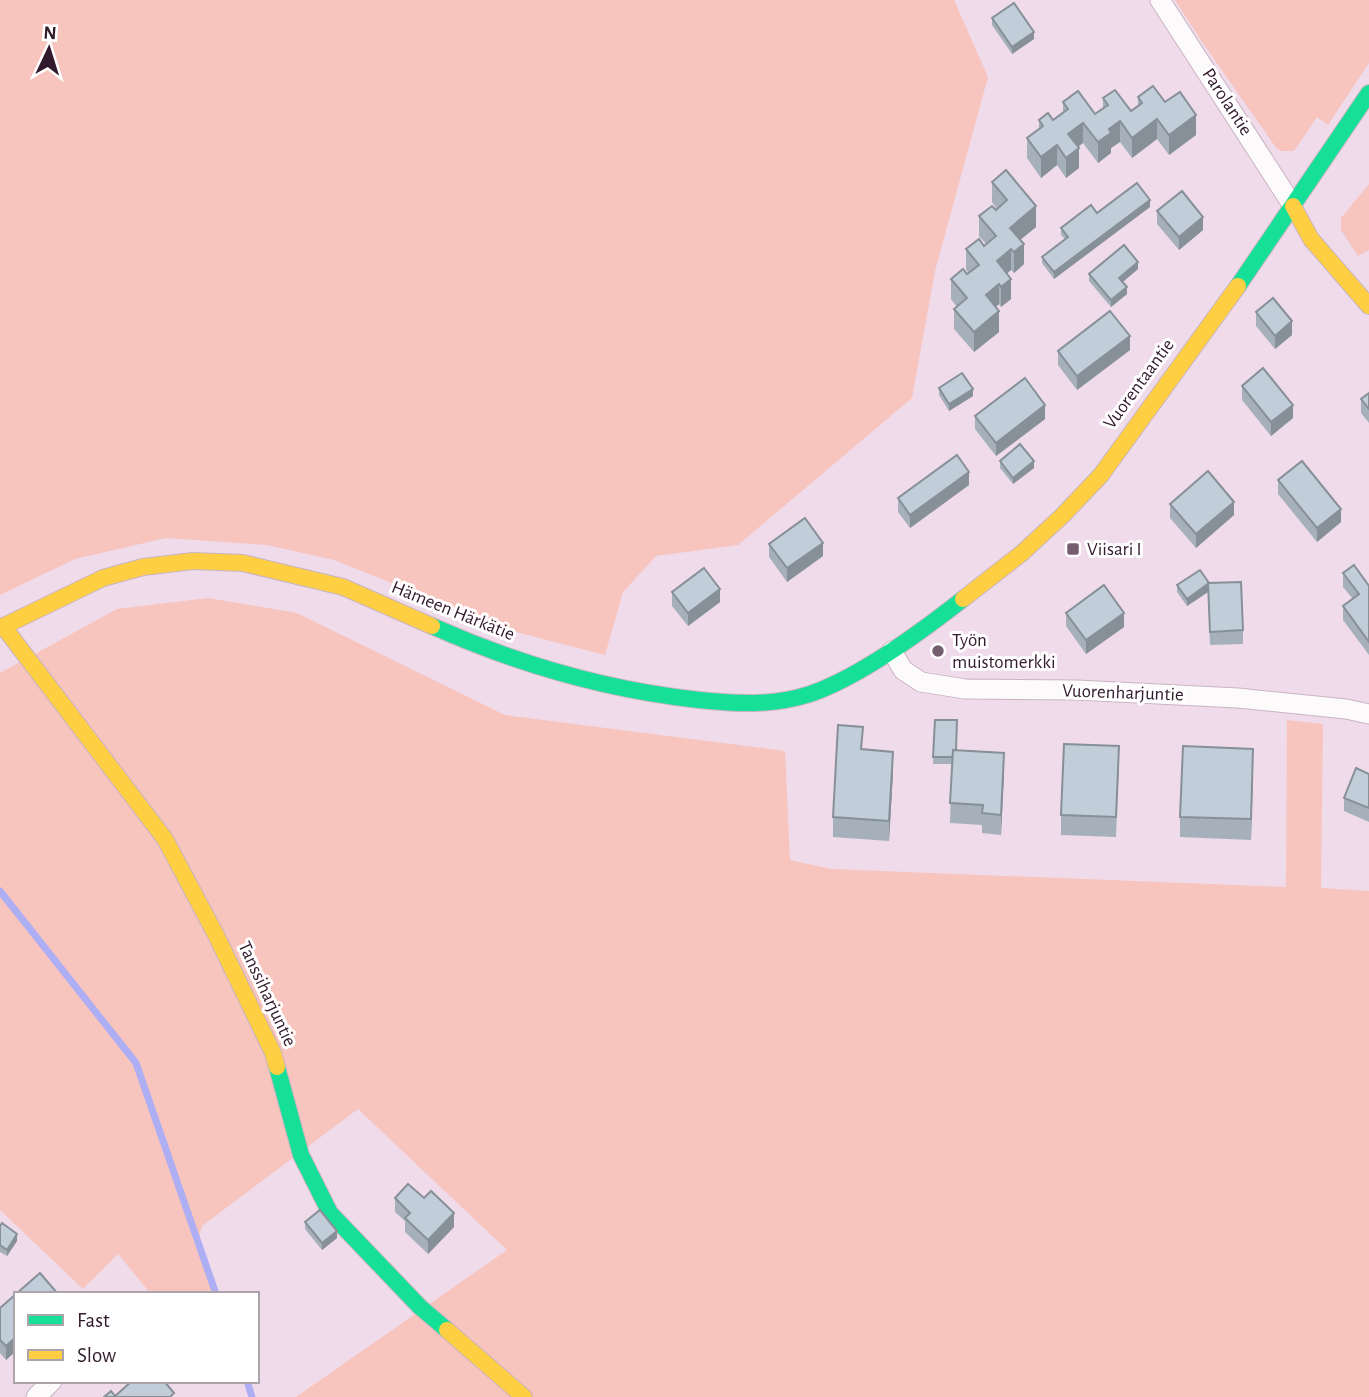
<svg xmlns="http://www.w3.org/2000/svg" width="1369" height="1397" font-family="'Alegreya Sans',sans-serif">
<rect width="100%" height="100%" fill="#f0dbea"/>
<g fill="#f7c4be">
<path d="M0 0H954L988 77 935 271 912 398 738 545 656 556 623 592 605 655 512 631 334 560 267 545 166 538 75 559 0 595Z"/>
<path d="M1175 0H1369V63L1328 125 1317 117 1294 151H1282L1277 149 1202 42Z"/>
<path d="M1369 184V250L1358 256 1341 230V218Z"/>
<path d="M208 598 297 613 505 715 785 751 790 860 831 869 1286 887 1287 720 1323 724 1321 888 1369 891V1397H296L507 1250 358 1109 202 1226 198 1240 216 1294H151L118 1254 83 1289 0 1210V673L117 609Z"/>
</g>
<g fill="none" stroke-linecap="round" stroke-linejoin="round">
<g stroke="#adaef3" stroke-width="7">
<path d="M0 891 136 1063 216 1294"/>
<path d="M247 1381 252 1397"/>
</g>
<g stroke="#c8b4c3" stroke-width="21">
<g id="street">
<path d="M1160 0 1293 206"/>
<path d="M892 651 903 670 921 682 965 689 1077 690 1238 698 1346 709 1369 714"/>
<path d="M36 1397 52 1381"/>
</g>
</g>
<g stroke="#c8b4c3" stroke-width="18">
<g id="fast">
<path d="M1238 286 1369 93"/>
<path d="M432 626C517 664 606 690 699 700 736 704 773 706 810 694 860 677 921 632 963 599"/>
<path d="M277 1067 301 1155 330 1213 420 1307 447 1330"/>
</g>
</g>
<g stroke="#c8b4c3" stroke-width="18">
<g id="slow">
<path d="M1293 206 1311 239 1369 306"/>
<path d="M963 599 1022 553 1062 516 1101 475 1238 286"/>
<path d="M3 626 165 839 216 935 273 1053 277 1067"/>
<path d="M0 628 103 578 143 567 193 561 243 563 343 587 432 626"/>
<path d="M447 1330 524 1397"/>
</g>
</g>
<use href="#street" stroke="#fdfafc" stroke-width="19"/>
<use href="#fast" stroke="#16e098" stroke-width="16"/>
<use href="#slow" stroke="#ffcf43" stroke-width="16"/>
</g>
<g fill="#a6b0bb">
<path d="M992 18 1034 39 1012 54 992 25Z"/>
<path d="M1138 97 1165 102 1196 135 1169 155 1157 139 1132 158 1120 142 1111 148V153L1098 163 1083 143 1078 147 1079 168 1066 178 1057 165 1041 178 1027 158V138L1039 130V120H1053L1063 113V102L1095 114 1103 108V98L1131 111 1138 107Z"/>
<path d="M992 182 1036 227 1020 240 1024 264 1014 273 1011 270 1007 273 1011 299 1001 307 999 304 995 307 999 332 974 352 954 329V309L957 307 951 299V279L967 274 969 273 966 270V249L984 246 986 244 979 236V216L997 209 992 202Z"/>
<path d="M1150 207 1054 279 1042 263V257L1065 239 1061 235V228L1097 213Z"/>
<path d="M1157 211 1203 230 1179 250 1157 224Z"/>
<path d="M1138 269 1123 282 1127 294 1111 307 1089 281V274Z"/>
<path d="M1256 312 1292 335 1275 349 1256 326Z"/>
<path d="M1130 350 1077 390 1058 365V351Z"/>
<path d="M1242 386 1293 418 1271 436 1242 400Z"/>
<path d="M939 388 973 396 949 411 939 395Z"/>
<path d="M1369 393V423L1361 413V399Z"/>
<path d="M975 416 1045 419 996 456 975 429Z"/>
<path d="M1000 461 1034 468 1013 484 1000 468Z"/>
<path d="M1278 480 1341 522 1317 542 1278 494Z"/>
<path d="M969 485 910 528 898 512V498Z"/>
<path d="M1170 504 1234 515 1196 548 1170 518Z"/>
<path d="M769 544 823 556 787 582 769 557Z"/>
<path d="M1343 573 1369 586V655L1343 620V606L1353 599 1343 587Z"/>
<path d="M1209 583 1243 630V644L1210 645 1208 592 1187 606 1177 592V585Z"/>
<path d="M672 592 720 602 688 626 672 606Z"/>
<path d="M1066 613 1124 627 1086 654 1066 626Z"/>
<path d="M935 720 957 750 1004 773 1001 835 982 833V825L950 823 952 764H933Z"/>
<path d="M862 749 893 772 889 841 833 837V817Z"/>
<path d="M1119 766 1116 837 1061 835V815Z"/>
<path d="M1253 769 1251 840 1180 837V817Z"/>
<path d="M1369 774V822L1344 811V798Z"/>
<path d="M395 1198 454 1227 428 1254 405 1232V1221L395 1212Z"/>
<path d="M305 1222 337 1238 322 1250 305 1229Z"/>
<path d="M0 1226 17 1241 7 1256 0 1252Z"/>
<path d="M16 1294V1351L6 1360 0 1353V1308Z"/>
</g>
<g fill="#879098">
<path d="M1034 32V39L1012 54V47Z"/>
<path d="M1196 115V135L1169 155V135Z"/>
<path d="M1157 119V139L1132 158V138Z"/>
<path d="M1120 121V142L1111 148V153L1098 163V142L1109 129Z"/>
<path d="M1083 123V143L1068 154V134Z"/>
<path d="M1057 145V165L1041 178V157Z"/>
<path d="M1079 148V168L1066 178V158Z"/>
<path d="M1150 200V207L1054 279V272Z"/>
<path d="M1036 206V227L1010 248V228Z"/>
<path d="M1203 217V230L1179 250V237Z"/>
<path d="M1024 244V264L1014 273V252Z"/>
<path d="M1011 249V270L997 282V261Z"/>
<path d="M1138 262V269L1119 285V278Z"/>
<path d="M1011 279V299L1001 307V287Z"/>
<path d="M999 284V304L986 316V295Z"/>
<path d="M1127 287V294L1111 307V300Z"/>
<path d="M999 311V332L974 352V332Z"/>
<path d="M1292 321V335L1275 349V336Z"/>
<path d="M1130 336V350L1077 390V376Z"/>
<path d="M973 389V396L949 411V404Z"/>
<path d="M1045 405V419L996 456V443Z"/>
<path d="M1293 405V418L1271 436V422Z"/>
<path d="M1034 461V468L1013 484V478Z"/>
<path d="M969 472V485L910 528V515Z"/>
<path d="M1234 502V515L1196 548V534Z"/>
<path d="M1341 509V522L1317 542V528Z"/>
<path d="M823 543V556L787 582V568Z"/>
<path d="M1208 585V592L1187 606V599Z"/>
<path d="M720 589V602L688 626V613Z"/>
<path d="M1124 613V627L1086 654V640Z"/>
<path d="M1253 749V769L1251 840V819Z"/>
<path d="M893 752V772L889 841V821Z"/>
<path d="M1004 753V773L1001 835V815Z"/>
<path d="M454 1213V1227L428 1254V1240Z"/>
<path d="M337 1231V1238L322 1250V1243Z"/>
<path d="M17 1234V1241L7 1256V1250Z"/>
<path d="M16 1337V1351L6 1360V1346Z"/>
</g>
<g fill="#c1cdd9" stroke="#879098" stroke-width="2">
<path d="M1014 3 1034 32 1012 47 992 18Z"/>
<path d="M1153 86 1165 102 1180 92 1196 115 1169 135 1157 119 1132 138 1120 121 1109 129 1111 133 1098 142 1083 123 1068 134 1079 148 1066 158 1057 145 1041 157 1027 138 1043 126 1039 120 1048 113 1053 120 1068 109 1063 102 1078 91 1095 114 1108 105 1103 98 1115 90 1131 111 1142 103 1138 97Z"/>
<path d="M1006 170 1036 206 1010 228 1024 244 1014 252 1011 249 997 261 1011 279 1001 287 999 284 986 295 999 311 974 332 954 309 967 298 951 279 963 269 967 274 979 265 966 249 979 239 984 246 996 236 979 216 992 206 996 210 1007 200 992 182Z"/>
<path d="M1137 183 1150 200 1054 272 1042 257 1068 237 1061 228 1091 205 1097 213Z"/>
<path d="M1182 191 1203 217 1179 237 1157 211Z"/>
<path d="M1124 245 1138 262 1119 278 1127 287 1111 300 1089 274Z"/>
<path d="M1273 298 1292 321 1275 336 1256 312Z"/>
<path d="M1110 311 1130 336 1077 376 1058 351Z"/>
<path d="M1263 368 1293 405 1271 422 1242 386Z"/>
<path d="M962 373 973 389 949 404 939 388Z"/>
<path d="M1025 378 1045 405 996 443 975 416Z"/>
<path d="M1369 393V409L1361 399Z"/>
<path d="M1020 444 1034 461 1013 478 1000 461Z"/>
<path d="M957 455 969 472 910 515 898 498Z"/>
<path d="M1302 461 1341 509 1317 528 1278 480Z"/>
<path d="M1208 471 1234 502 1196 534 1170 504Z"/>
<path d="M805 518 823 543 787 568 769 544Z"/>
<path d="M1354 565 1369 586V642L1343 606 1359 594 1343 573Z"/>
<path d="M704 568 720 589 688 613 672 592Z"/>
<path d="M1200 570 1209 583 1187 599 1177 585Z"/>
<path d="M1241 582 1243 630 1210 632 1208 583Z"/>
<path d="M1104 585 1124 613 1086 640 1066 613Z"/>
<path d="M935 720H957L956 750H953V757H933Z"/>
<path d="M838 725 863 727 861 749 893 752 889 821 833 817Z"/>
<path d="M1064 744 1119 746 1116 817 1061 815Z"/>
<path d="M1183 746 1253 749 1251 819 1180 817Z"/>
<path d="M953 750 1004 753 1001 815 982 813 983 805 950 803Z"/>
<path d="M1356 768 1369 774V808L1344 798Z"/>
<path d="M408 1184 424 1198 431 1191 454 1213 428 1240 405 1218 410 1213 395 1198Z"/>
<path d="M320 1210 337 1231 322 1243 305 1222Z"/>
<path d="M2 1223 17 1234 7 1250 0 1245V1226Z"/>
<path d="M40 1273 58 1294H16Z"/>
<path d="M16 1294V1337L6 1346 0 1340V1308Z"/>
<path d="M132 1381H164L174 1393 170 1397H114Z"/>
<path d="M111 1391 115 1396 114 1397H104Z"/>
</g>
<g fill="#745e6e" stroke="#fff" stroke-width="2.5">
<rect x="1066" y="542" width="14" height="14" rx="3.5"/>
<circle cx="938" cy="651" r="7"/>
</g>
<g text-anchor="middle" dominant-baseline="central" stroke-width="6" stroke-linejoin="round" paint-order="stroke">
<g font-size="19" fill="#311a2b" stroke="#fff">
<text transform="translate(1227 102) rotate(57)">Parolantie</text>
<text transform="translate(1139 384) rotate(-54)">Vuorentaantie</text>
<text transform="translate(453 611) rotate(22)">Hämeen Härkätie</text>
<text transform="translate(1123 693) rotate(2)">Vuorenharjuntie</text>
<text transform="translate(267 994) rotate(65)">Tanssiharjuntie</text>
</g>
<g font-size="19" fill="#311a2b" stroke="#fff" text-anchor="start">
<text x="1087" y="549">Viisari I</text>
<text x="952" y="640">Työn<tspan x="952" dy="22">muistomerkki</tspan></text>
</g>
</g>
<rect x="14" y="1292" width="245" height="91" fill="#ffffff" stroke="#ada3aa" stroke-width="2"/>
<rect x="28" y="1315" width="35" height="10" fill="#16e098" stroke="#ada3aa" stroke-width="2"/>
<text x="77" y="1327" font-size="21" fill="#311a2b">Fast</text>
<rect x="28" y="1350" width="35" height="10" fill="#ffcf43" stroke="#ada3aa" stroke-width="2"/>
<text x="77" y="1362" font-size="21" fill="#311a2b">Slow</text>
<g transform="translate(49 49) rotate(4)" stroke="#ffffff" stroke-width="5" paint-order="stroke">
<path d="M0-5L12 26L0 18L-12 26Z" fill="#311a2b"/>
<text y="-10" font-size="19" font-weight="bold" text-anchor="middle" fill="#311a2b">N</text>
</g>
</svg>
